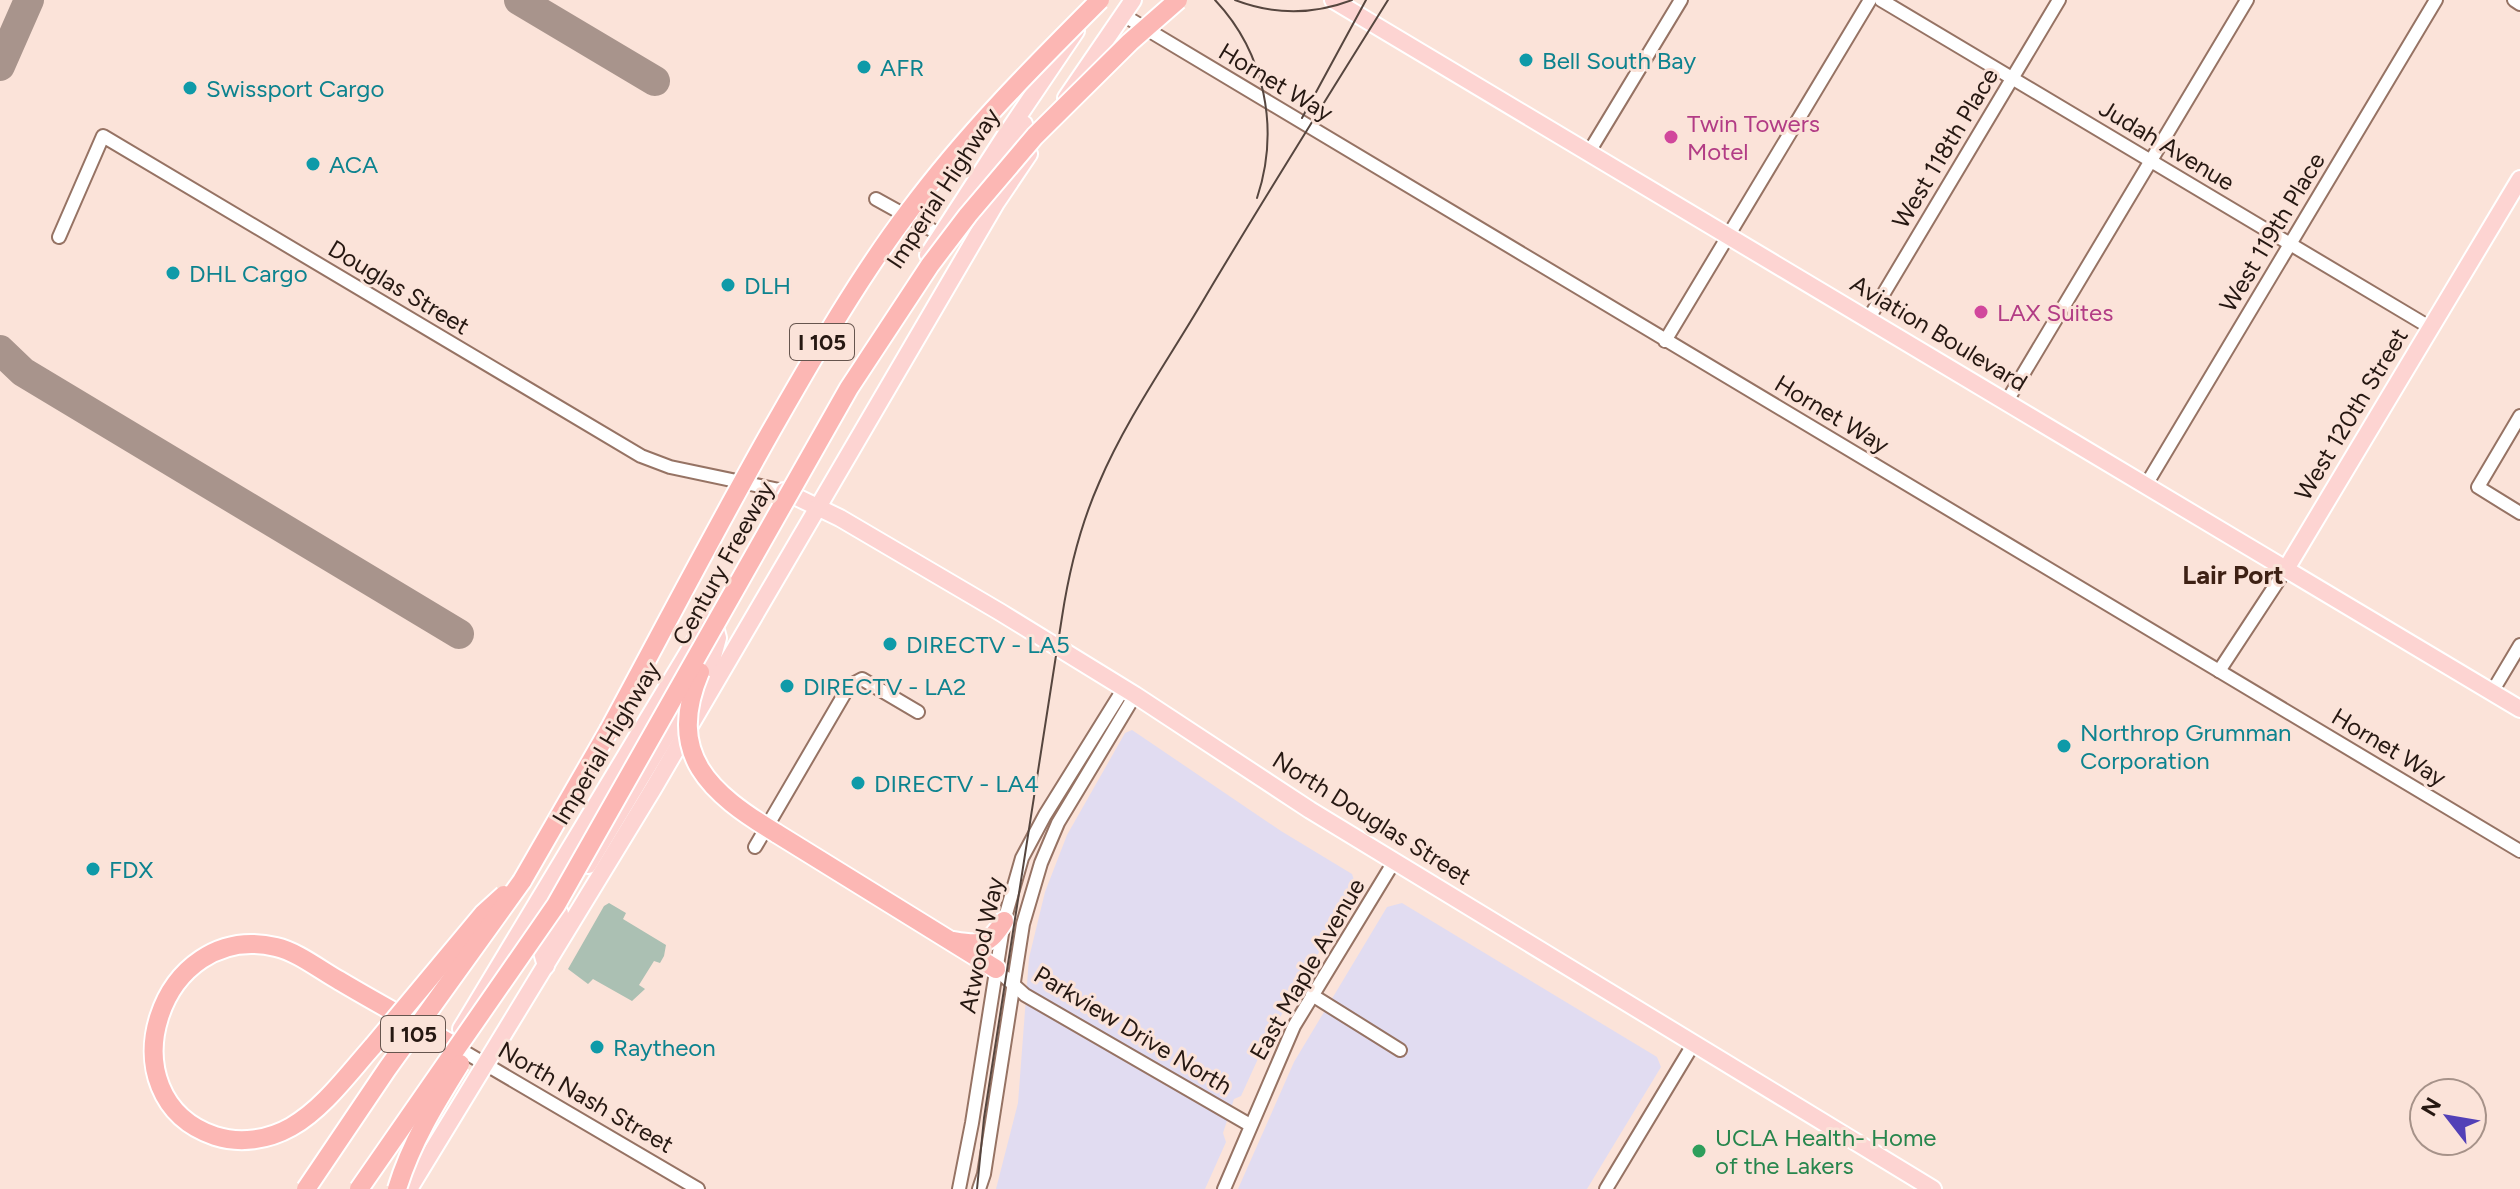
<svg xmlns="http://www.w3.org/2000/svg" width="2520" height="1189" font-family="Figtree,sans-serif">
<rect width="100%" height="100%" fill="#fbe3d9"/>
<g fill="#e1dcf1">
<path d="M1132 730 1281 831 1352 874 1357 889 1267 1039 1241 1096 1234 1099 1223 1133 1226 1142 1205 1189H996L1018 1103 1029 958 1045 892 1067 835 1125 733Z"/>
<path d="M1402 903 1657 1057 1661 1067 1587 1189H1238L1294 1062 1387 907Z"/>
</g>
<path fill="#abc0b3" d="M609 903 626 913 623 919 666 945 664 956 660 963 654 961 639 985 645 989 632 1001 593 979 588 984 568 969 604 906Z"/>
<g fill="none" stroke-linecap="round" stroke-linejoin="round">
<g stroke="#a8948c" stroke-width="30">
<path d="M519 0 655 81"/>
<path d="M0 66 29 0"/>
<path d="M0 350 23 372 459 634"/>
</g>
<g stroke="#967364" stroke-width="16">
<g id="minor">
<path d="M1881 0 2431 328"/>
<path d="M2514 0 2520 4"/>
<path d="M1123 15 2520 851"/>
<path d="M1589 152 1681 0"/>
<path d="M876 199 941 235"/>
<path d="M59 237 103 136 641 456 670 467 784 491"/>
<path d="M1869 318 2059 0"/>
<path d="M1665 341 1870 0"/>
<path d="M2007 401 2247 0"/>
<path d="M2520 416 2478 487 2520 513"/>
<path d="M2146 485 2436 0"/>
<path d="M2219 671 2286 569"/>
<path d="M2492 692 2520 645"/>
<path d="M755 847 849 686 862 679 918 712"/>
<path d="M996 969 1025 995 1250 1125"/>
<path d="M1312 995 1400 1050"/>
<path d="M451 1044 698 1189"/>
<path d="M959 1189 972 1123 1004 921 1022 858 1045 815 1124 688"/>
<path d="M979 1189 984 1174 1023 924 1041 863 1058 823 1135 695"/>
<path d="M1224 1189 1294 1026 1395 860"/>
<path d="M1606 1189 1694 1043"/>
</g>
</g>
<g stroke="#fff" stroke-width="20">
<g id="major">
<path d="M1333 0 2520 709"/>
<path d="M1066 98 1133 0"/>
<path d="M996 174 1024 124"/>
<path d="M928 255 1005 136 1076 31"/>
<path d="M784 491 840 518 1000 612 1135 695 1310 810 1933 1189"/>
<path d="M2286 569 2520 179"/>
<path d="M588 865 712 660 718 638 713 620"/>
<path d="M546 966 541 949 560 913"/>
<path d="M461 1029 707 621"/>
<path d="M409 1189 653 789 996 203 1029 154"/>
</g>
</g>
<g stroke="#fff" stroke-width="22">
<g id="highway">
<path d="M776 833 996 969"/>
<path d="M522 881 609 730"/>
<path d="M954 941C982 946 989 945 1004 921"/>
<path d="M373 1046C349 1073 323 1109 291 1127 268 1140 240 1144 215 1136 102 1098 159 919 276 947 298 952 320 970 340 981 377 1003 414 1023 451 1044"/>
</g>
</g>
<use href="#minor" stroke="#fff" stroke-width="12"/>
<use href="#major" stroke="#fdd4d2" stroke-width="16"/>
<use href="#highway" stroke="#fcb7b4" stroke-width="18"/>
<g stroke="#56463f" stroke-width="2">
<path d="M1215 0C1265 53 1280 129 1257 198"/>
<path d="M1235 0C1274 15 1313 15 1352 0"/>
<path d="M1302 118 1366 0"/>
<path d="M977 1189 984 1118 1062 617C1069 571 1080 526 1099 483 1127 417 1171 356 1207 294 1266 195 1327 98 1388 0"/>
</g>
<g stroke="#fff" stroke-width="22" stroke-linecap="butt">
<g id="highway-bridge">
<path d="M700 672C665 755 710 793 776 833"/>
<path d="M609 730C663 630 715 530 771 431 814 356 857 280 909 211 966 134 1033 67 1100 0"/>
<path d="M373 1046 483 914 504 895"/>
<path d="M306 1189 387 1069 522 881"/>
<path d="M359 1189 556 905 849 388 930 265 968 215 1035 136 1130 42 1178 0"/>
<path d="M397 1189C411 1143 435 1104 460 1064"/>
</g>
</g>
<use href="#highway-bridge" stroke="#fcb7b4" stroke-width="18"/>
</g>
<g fill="#0f9aa8" stroke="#fbe3d9" stroke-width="3">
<circle cx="1526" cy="60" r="8"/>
<circle cx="864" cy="67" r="8"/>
<circle cx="190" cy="88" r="8"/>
<circle cx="313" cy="164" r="8"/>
<circle cx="173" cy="273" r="8"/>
<circle cx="728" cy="285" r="8"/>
<circle cx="890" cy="644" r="8"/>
<circle cx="787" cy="686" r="8"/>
<circle cx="2064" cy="746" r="8"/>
<circle cx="858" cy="783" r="8"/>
<circle cx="93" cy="869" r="8"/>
<circle cx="597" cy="1047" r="8"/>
</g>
<g fill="#d1479c" stroke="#fbe3d9" stroke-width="3">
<circle cx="1671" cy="137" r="8"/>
<circle cx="1981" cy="312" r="8"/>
</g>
<circle fill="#2e9e5b" stroke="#fbe3d9" stroke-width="3" cx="1699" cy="1151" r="8"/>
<g text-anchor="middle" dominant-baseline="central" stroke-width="6" stroke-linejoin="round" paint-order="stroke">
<g fill="#fbe3d9" stroke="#66554e" stroke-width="2">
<rect x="790" y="324" width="64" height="36" rx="6"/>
<rect x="381" y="1016" width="64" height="36" rx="6"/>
</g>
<g font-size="22" font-weight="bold" fill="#261812">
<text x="822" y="342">I 105</text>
<text x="413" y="1034">I 105</text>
</g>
<g font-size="24" fill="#0d838f" stroke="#fbe3d9" text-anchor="start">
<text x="1542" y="60">Bell South Bay</text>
<text x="880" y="67">AFR</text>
<text x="206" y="88">Swissport Cargo</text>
<text x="329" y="164">ACA</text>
<text x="189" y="273">DHL Cargo</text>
<text x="744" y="285">DLH</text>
<text x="906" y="644">DIRECTV - LA5</text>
<text x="803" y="686">DIRECTV - LA2</text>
<text x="2080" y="732">Northrop Grumman<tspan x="2080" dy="28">Corporation</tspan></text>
<text x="874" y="783">DIRECTV - LA4</text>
<text x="109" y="869">FDX</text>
<text x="613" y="1047">Raytheon</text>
</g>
<g font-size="24" fill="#261812" stroke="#fbe3d9">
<text transform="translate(1276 82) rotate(31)">Hornet Way</text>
<text transform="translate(2167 145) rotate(31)">Judah Avenue</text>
<text transform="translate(1945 148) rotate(-59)">West 118th Place</text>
<text transform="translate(943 188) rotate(-57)">Imperial Highway</text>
<text transform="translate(2272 232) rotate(-59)">West 119th Place</text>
<text transform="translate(399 287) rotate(31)">Douglas Street</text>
<text transform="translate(1939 333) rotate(31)">Aviation Boulevard</text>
<text transform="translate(1832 414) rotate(31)">Hornet Way</text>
<text transform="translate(2351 414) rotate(-59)">West 120th Street</text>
<text transform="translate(723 563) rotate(-61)">Century Freeway</text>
<text transform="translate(606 743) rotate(-59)">Imperial Highway</text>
<text transform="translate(2389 747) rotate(31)">Hornet Way</text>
<text transform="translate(1372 818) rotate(32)">North Douglas Street</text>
<text transform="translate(981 945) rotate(-78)">Atwood Way</text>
<text transform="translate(1307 969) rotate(-60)">East Maple Avenue</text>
<text transform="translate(1133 1030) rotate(31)">Parkview Drive North</text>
<text transform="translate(586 1097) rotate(30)">North Nash Street</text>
</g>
<g font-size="24" fill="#b23c85" stroke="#fbe3d9" text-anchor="start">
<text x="1687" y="123">Twin Towers<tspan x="1687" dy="28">Motel</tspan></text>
<text x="1997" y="312">LAX Suites</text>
</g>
<g font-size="24" fill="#27864d" stroke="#fbe3d9" text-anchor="start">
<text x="1715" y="1137">UCLA Health- Home<tspan x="1715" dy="28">of the Lakers</tspan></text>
</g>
<g font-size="26" font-weight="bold" fill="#3e2114" stroke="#fbe3d9">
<text x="2233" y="575">Lair Port</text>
</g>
</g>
<g transform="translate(2448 1117) rotate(301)"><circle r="38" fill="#fbe3d9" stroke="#a69289" stroke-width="2"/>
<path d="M0-6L14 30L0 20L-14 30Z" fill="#5240b7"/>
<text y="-12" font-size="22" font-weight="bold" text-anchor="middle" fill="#261812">N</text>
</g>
</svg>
